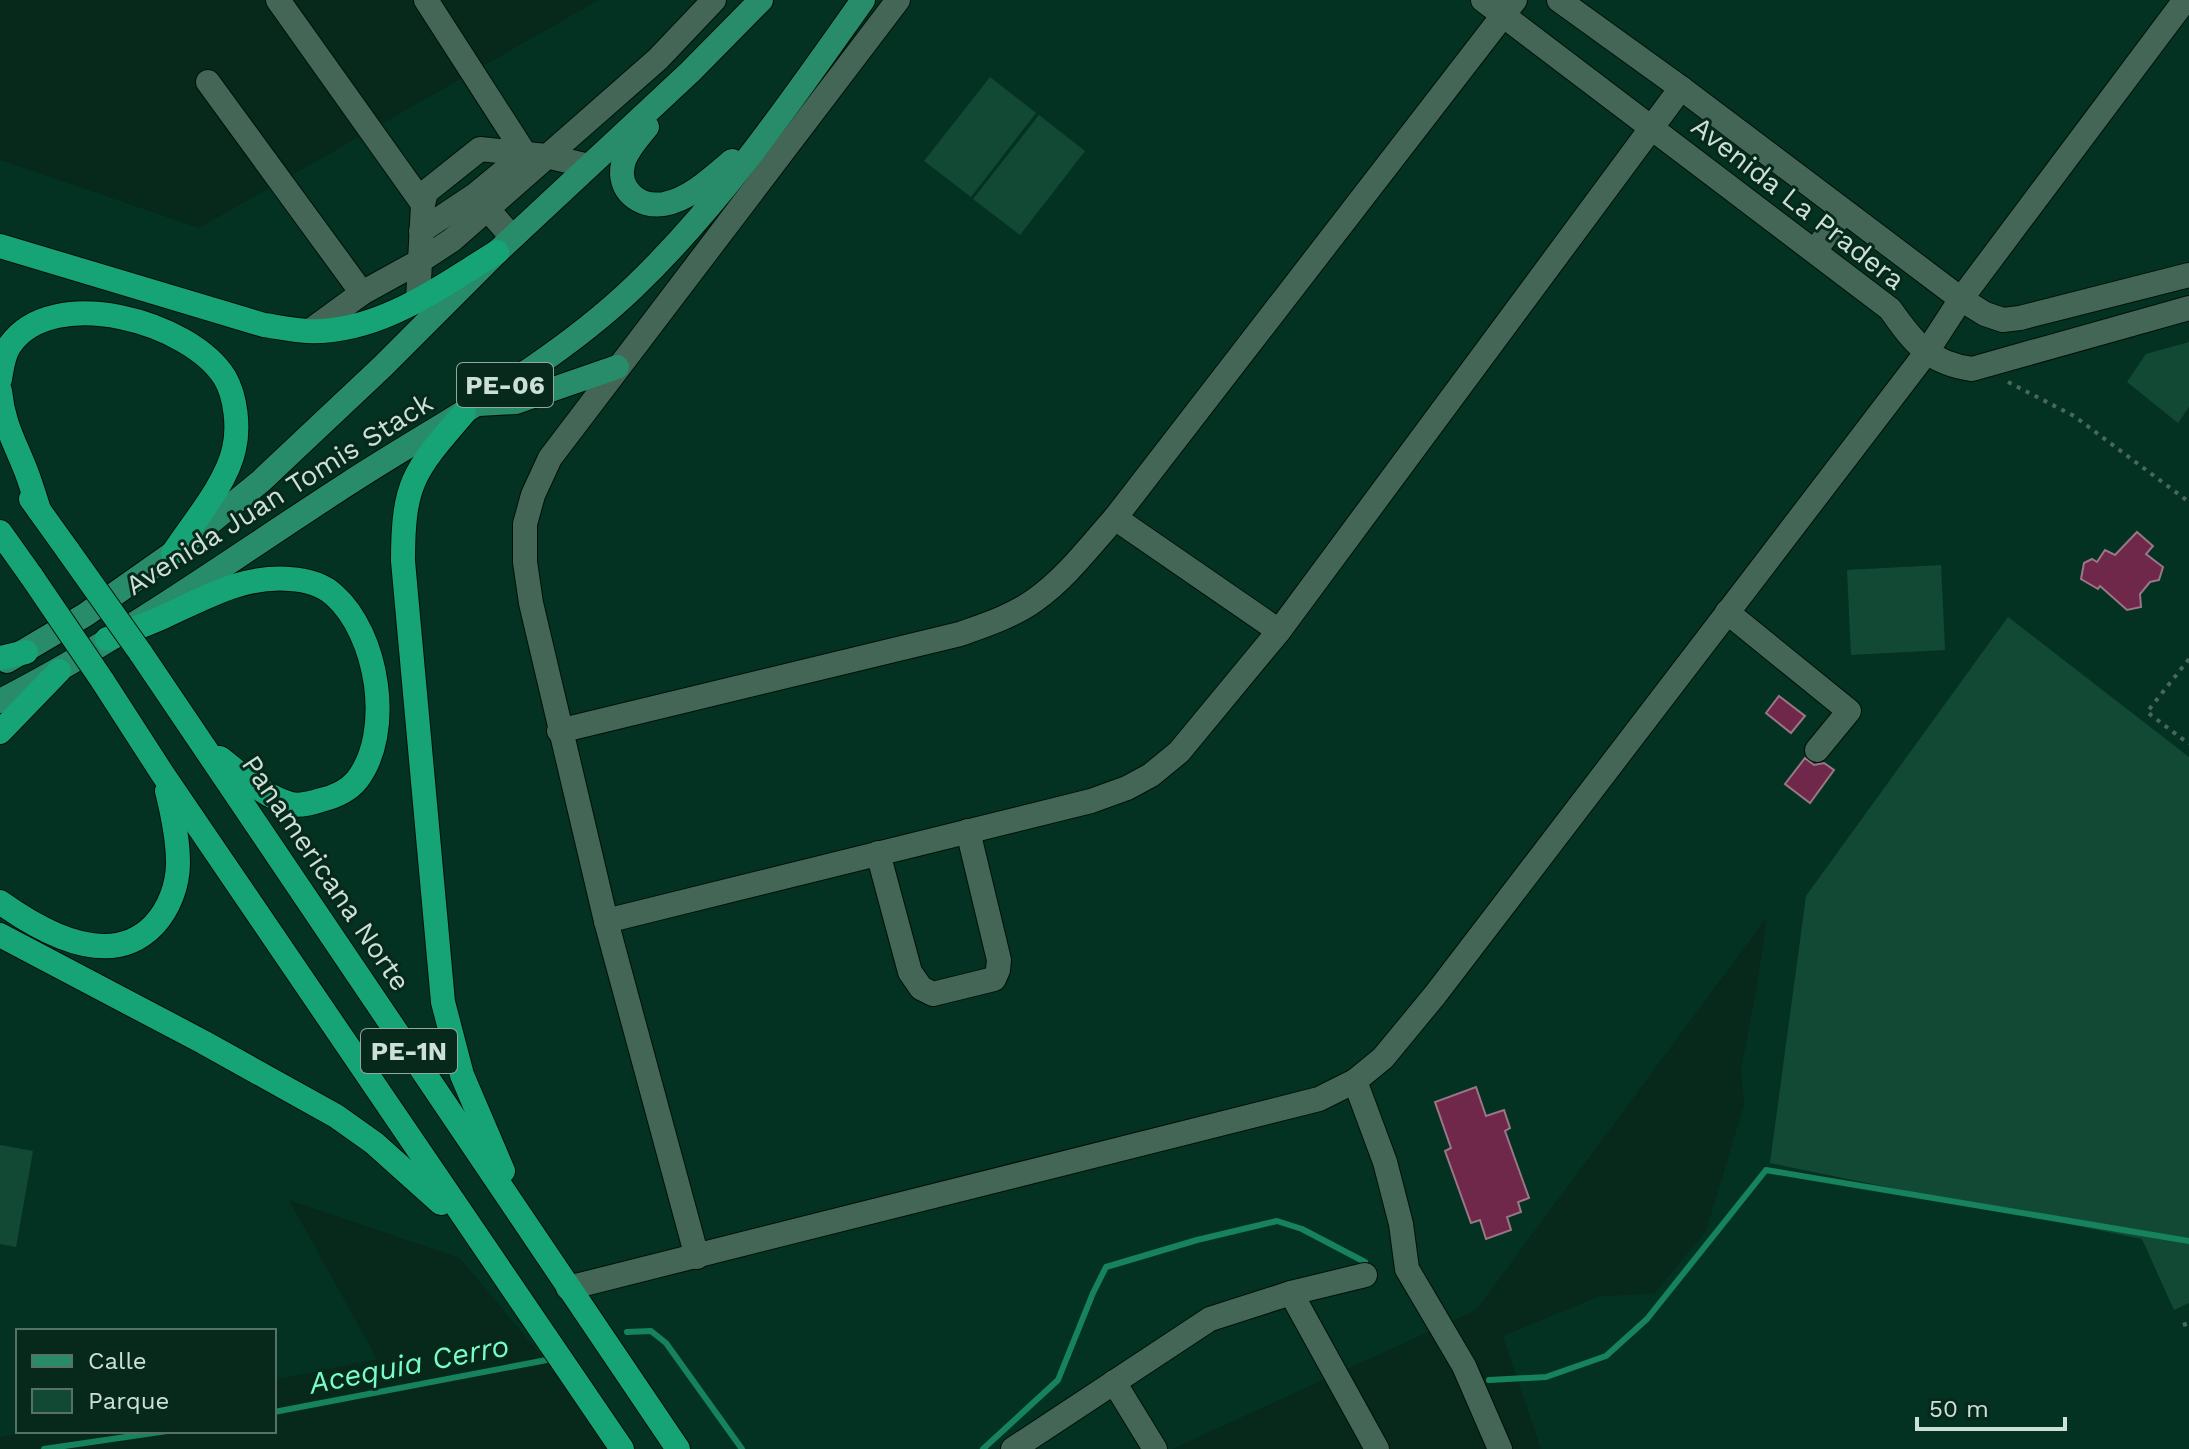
<svg xmlns="http://www.w3.org/2000/svg" width="2189" height="1449" font-family="'Work Sans',sans-serif">
<rect width="100%" height="100%" fill="#06291c"/>
<path fill="#043222" d="M599 0H2189V1449H1541L1503 1336 1600 1296 1654 1294 1706 1231 1744 1105 1741 1070 1757 986 1767 917 1476 1310 1172 1449H619L460 1258 289 1200 377 1359 274 1380V1331H18V1431H29L0 1437V160L199 228Z"/>
<g fill="#124935">
<path d="M990 77 1036 113 971 197 924 161Z"/>
<path d="M1039 115 1085 151 1020 235 973 199Z"/>
<path d="M2189 342V407L2178 423 2127 382 2146 354Z"/>
<path d="M1941 565 1945 650 1851 655 1847 570Z"/>
<path d="M2008 617 2189 757V1303L2174 1310 2142 1239 1770 1163 1806 896Z"/>
<path d="M0 1145 33 1151 16 1247 0 1244Z"/>
</g>
<g fill="none" stroke-linecap="round" stroke-linejoin="round">
<g stroke="#16825e" stroke-width="6">
<path d="M627 1332 651 1331 666 1343 742 1449"/>
<path d="M1489 1380 1546 1377 1606 1356 1647 1319 1766 1170 2189 1241"/>
<path d="M274 1412 552 1359"/>
<path d="M44 1449 167 1431"/>
<path d="M983 1449 1058 1380 1093 1293 1106 1267 1197 1240 1277 1221 1302 1229 1365 1262"/>
</g>
</g>
<g fill="#6f274a" stroke="#997784" stroke-width="2">
<path d="M2137 532 2153 546 2146 554 2163 567 2159 580 2150 582 2140 594 2141 607 2127 610 2100 586 2098 589 2081 579 2084 563 2092 559 2097 562 2105 550 2115 555Z"/>
<path d="M1779 696 1805 716 1791 733 1766 713Z"/>
<path d="M1805 758 1814 765 1824 763 1834 770 1810 803 1785 784Z"/>
<path d="M1476 1087 1486 1116 1504 1110 1510 1128 1505 1131 1529 1198 1518 1202 1521 1212 1507 1217 1511 1230 1486 1239 1480 1220 1471 1223 1445 1151 1451 1148 1435 1102Z"/>
</g>
<g fill="none" stroke-linecap="round" stroke-linejoin="round">
<g stroke="#001007" stroke-width="26">
<g id="minor">
<path d="M278 0 423 204"/>
<path d="M1483 0 1890 309C1914 343 1929 363 1972 369L2189 308"/>
<path d="M1559 0 1681 88 1961 299 1985 314 2003 320 2020 318 2189 275"/>
<path d="M208 82 362 293"/>
<path d="M477 197 512 237"/>
<path d="M421 231 475 195 525 154 426 0"/>
<path d="M1815 251 1843 212"/>
<path d="M418 300 423 204 426 192 480 149 546 156 589 166"/>
<path d="M310 331 362 293 420 261 452 240 658 59 714 0"/>
<path d="M1115 518 1279 631"/>
<path d="M1727 612 1849 711 1817 750"/>
<path d="M559 731 960 634C985 625 1013 616 1035 600 1066 578 1090 546 1115 518L1515 0"/>
<path d="M878 853 910 972 921 988 933 994 994 979 998 970 999 960 968 831"/>
<path d="M606 921 1091 801 1127 788 1151 775 1179 752 1279 631 1681 88"/>
<path d="M697 1257 606 921 531 603 525 562V524L533 495 550 458 898 0"/>
<path d="M568 1288 1319 1099 1355 1081"/>
<path d="M1291 1293 1377 1449"/>
<path d="M1114 1382 1155 1449"/>
<path d="M1013 1449 1210 1319 1291 1293 1365 1275"/>
<path d="M1500 1449 1464 1366 1407 1269 1401 1224 1385 1162 1355 1081 1383 1058 1435 995 1926 353 1961 299 2185 0"/>
</g>
</g>
<g stroke="#001007" stroke-width="26">
<g id="major">
<path d="M647 127C638 138 626 151 623 164 617 190 639 208 664 204 690 199 712 178 732 161"/>
<path d="M479 404 516 402 617 367"/>
<path d="M7 661 85 615 173 553 261 481 382 367 497 252 690 72 761 0"/>
<path d="M0 701C122 639 234 557 349 483 445 421 549 368 633 288 722 203 792 100 863 0"/>
</g>
</g>
<g stroke="#001007" stroke-width="26">
<g id="highway">
<path d="M0 246 264 325C278 327 293 330 307 331 378 334 440 287 497 252"/>
<path d="M0 379C2 368 3 355 10 345 53 283 191 322 225 378 236 397 239 428 234 449 227 483 192 524 173 553"/>
<path d="M0 391C3 422 13 439 24 466 30 480 34 495 39 510"/>
<path d="M464 413C414 471 403 482 403 561L443 1002 462 1075 503 1171"/>
<path d="M31 499 69 552"/>
<path d="M0 532 32 577"/>
<path d="M107 639C126 632 145 625 163 617 205 598 243 575 290 579 306 580 322 584 334 595 378 634 394 732 357 780 348 791 334 797 321 800 312 803 300 806 291 804 264 797 242 775 220 758"/>
<path d="M140 652 678 1449"/>
<path d="M0 658 26 652"/>
<path d="M102 680 162 773 622 1449"/>
<path d="M0 732 59 671"/>
<path d="M0 902C42 932 110 971 154 925 169 909 178 885 178 863 178 838 173 815 167 791"/>
<path d="M0 935 203 1042 336 1116 374 1143 441 1203"/>
</g>
</g>
<g stroke="#4a675b" stroke-width="4" stroke-dasharray="4 6" stroke-linecap="butt">
<path d="M2008 382 2074 416 2189 502"/>
<path d="M2189 659 2147 712 2189 744"/>
<path d="M2183 1325 2189 1323"/>
</g>
<use href="#minor" stroke="#446656" stroke-width="24"/>
<use href="#major" stroke="#288b69" stroke-width="24"/>
<use href="#highway" stroke="#16a376" stroke-width="24"/>
<g stroke="#001007" stroke-width="26" stroke-linecap="butt">
<g id="highway-bridge">
<path d="M69 552 140 652"/>
<path d="M32 577 102 680"/>
</g>
</g>
<use href="#highway-bridge" stroke="#16a376" stroke-width="24"/>
</g>
<g text-anchor="middle" dominant-baseline="central" stroke-width="6" stroke-linejoin="round" paint-order="stroke">
<g fill="#06291c" stroke="#91a99e" stroke-width="2">
<rect x="457" y="363" width="96" height="44" rx="6"/>
<rect x="361" y="1029" width="96" height="44" rx="6"/>
</g>
<g font-size="26" font-weight="bold" fill="#cde0d6">
<text x="505" y="385">PE-06</text>
<text x="409" y="1051">PE-1N</text>
</g>
<g font-size="28" fill="#cde0d6" stroke="#06291c">
<text transform="translate(1798 203) rotate(38)">Avenida La Pradera</text>
<text transform="translate(279 494) rotate(-32)">Avenida Juan Tomis Stack</text>
<text transform="translate(326 873) rotate(56)">Panamericana Norte</text>
</g>
<g font-size="30" font-style="italic" fill="#7afcc7" stroke="#06291c">
<text transform="translate(409 1364) rotate(-11)">Acequia Cerro</text>
</g>
</g>
<rect x="16" y="1329" width="260" height="104" fill="#06291c" stroke="#567266" stroke-width="2"/>
<rect x="32" y="1355" width="40" height="12" fill="#288b69" stroke="#567266" stroke-width="2"/>
<text x="88" y="1369" font-size="24" fill="#cde0d6">Calle</text>
<rect x="32" y="1389" width="40" height="24" fill="#124935" stroke="#567266" stroke-width="2"/>
<text x="88" y="1409" font-size="24" fill="#cde0d6">Parque</text>
<path d="M1917 1417v12h148v-12" fill="none" stroke="#cde0d6" stroke-width="4"/>
<text x="1929" y="1417" font-size="24" fill="#cde0d6" stroke="#06291c" stroke-width="6" paint-order="stroke">50 m</text>
</svg>
